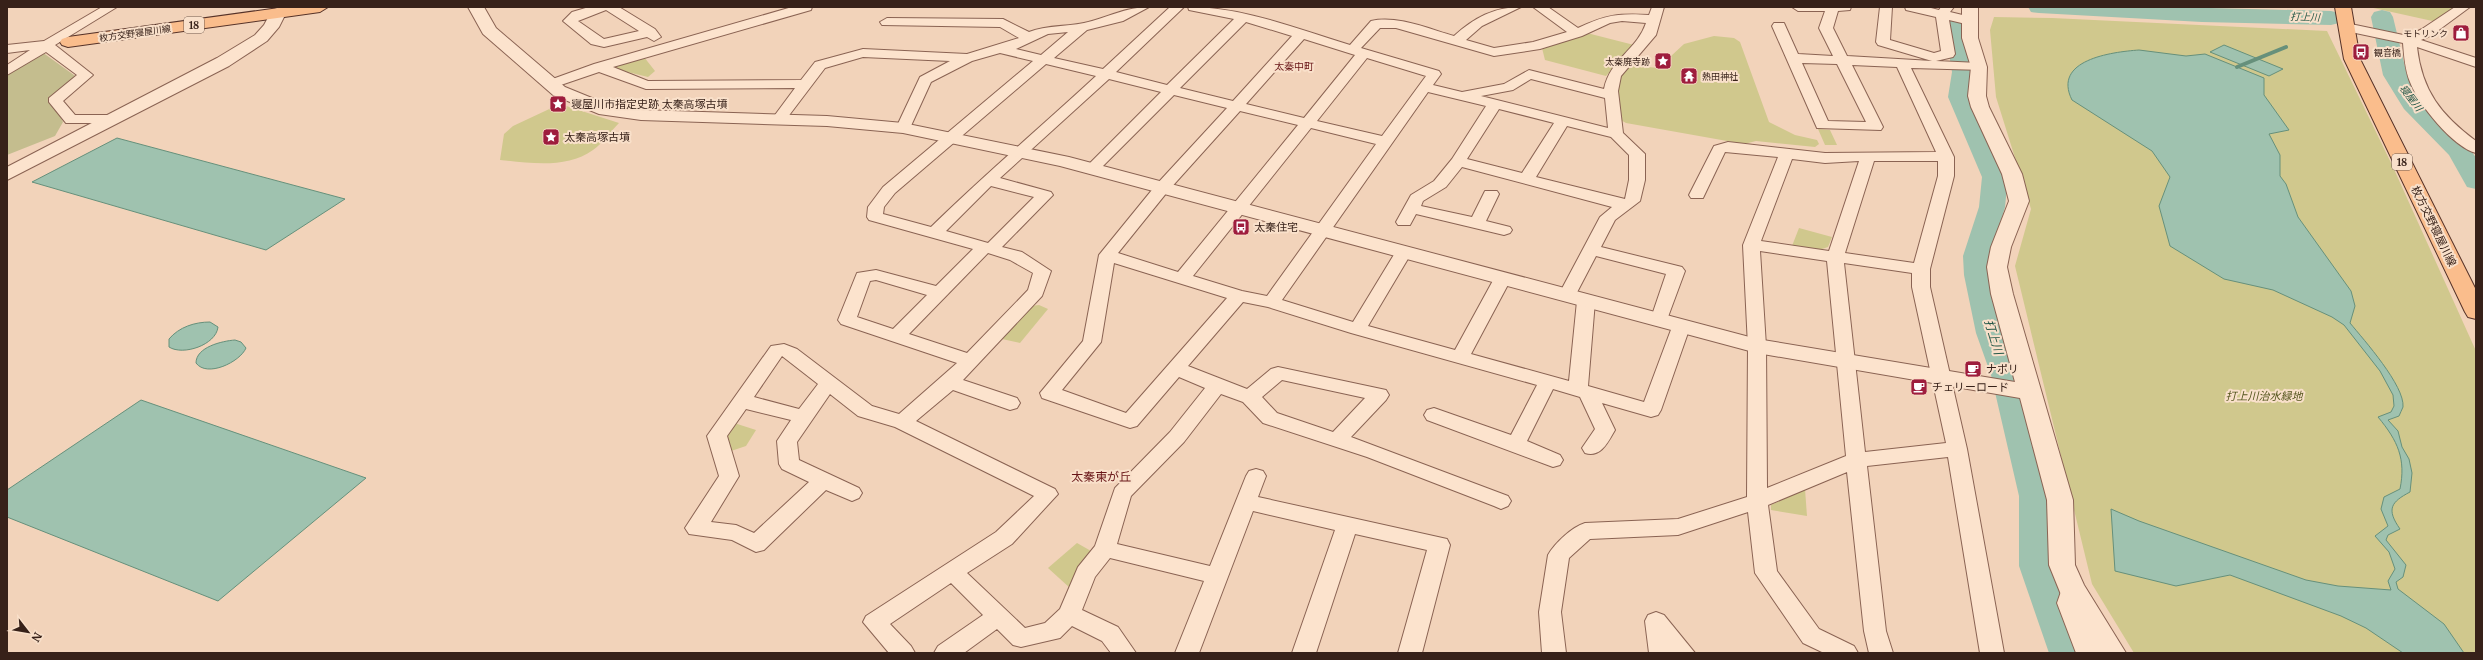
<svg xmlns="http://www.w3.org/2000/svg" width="2483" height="660" font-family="Merriweather,'Noto Sans JP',serif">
<rect width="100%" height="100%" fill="#f2d3ba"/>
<g fill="#d0c88d">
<path d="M2369 7H2458L2437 22Z"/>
<path d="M1994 17 2052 18 2327 31 2393 167 2476 351V653H2134L2092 584 2015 266 2031 209 1996 97 1990 30Z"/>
<path d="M1587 33 1634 45 1606 76 1545 60 1542 48Z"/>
<path d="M1714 36 1734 38 1740 42 1769 122 1795 135 1817 140 1819 144 1815 147 1756 141 1744 144 1626 123 1619 119 1615 79 1629 65 1658 68 1684 44Z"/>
<path d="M644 57 655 71 648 77 611 68Z"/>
<path d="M560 104 619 123C611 131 603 143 593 150 567 169 530 163 500 160L504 134 513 126Z"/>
<path d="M1818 129 1830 130 1837 145H1825Z"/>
<path d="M1799 228 1832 237 1828 247 1819 250 1792 246Z"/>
<path d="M1039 305 1048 309 1020 343 1002 339 1031 306Z"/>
<path d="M731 422 756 430 746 446 731 451 724 430Z"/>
<path d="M1805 489 1807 516 1771 510V505Z"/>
<path d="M1077 543 1091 551 1070 588 1048 568Z"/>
</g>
<path fill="#c4bd8e" d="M42 52 78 78 52 99 63 122 55 136 7 155V75Z"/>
<g fill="#9fc2af" stroke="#66907b">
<path d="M2224 45 2283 69 2269 76 2210 52Z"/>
<path d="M2139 50 2186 56 2205 54 2264 78V95L2289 130 2269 134 2280 155V176L2286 184 2298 217 2351 291 2355 306 2350 323C2364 340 2405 386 2403 407 2402 410 2400 413 2399 416L2388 420 2398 431 2402 447 2409 459 2412 473 2410 492C2391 502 2386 509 2400 529L2388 535 2386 540 2406 565 2403 577 2396 582 2398 589 2444 624 2464 653H2403L2366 628 2341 616 2230 575 2176 586 2115 571 2111 509 2139 521 2306 580 2338 586 2391 590 2388 581 2395 569 2389 552 2375 536 2388 526 2381 509 2384 497 2400 489C2406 459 2398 441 2378 417L2391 412 2394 406 2393 395 2380 371 2344 325 2332 317 2273 290 2224 279 2170 246 2159 206 2170 177 2152 151 2072 100C2052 60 2111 52 2139 50Z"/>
<path d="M117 138 345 199 266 250 32 182Z"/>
<path d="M210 322 218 327C216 345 183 356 169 347V339C179 327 195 322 210 322Z"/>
<path d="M235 340 241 342 246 348C240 362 207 378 196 363 196 347 222 341 235 340Z"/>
<path d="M141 400 366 478 218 601 7 517V490Z"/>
</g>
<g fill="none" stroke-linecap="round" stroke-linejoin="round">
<path stroke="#66907b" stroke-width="4" d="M2237 67 2286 47"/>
<g fill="#9fc2af" fill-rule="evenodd">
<path d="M2028 7H2172L2331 11 2339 13 2342 18 2339 23 2331 25 2202 22 2039 13 2031 12Z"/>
<path d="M2382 10 2390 12 2393 17 2407 75 2422 100 2469 147 2476 158V189L2467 187 2449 155 2404 109 2383 75 2371 17 2374 12Z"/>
<path d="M1955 16 1963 18 1966 23 1976 72 1972 97 2008 177 2005 207 1991 256 1992 275 2006 333 2023 375 2053 496 2055 566 2087 653H2049L2019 566V496L1991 375 1976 333 1964 275 1963 256 1979 207 1982 177 1948 97 1952 72 1944 23 1947 18Z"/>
</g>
<g stroke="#8a6353" stroke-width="2">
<g id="minor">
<path d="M102 7H117L55 45 93 75 63 101 75 115H116L123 119 116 123H66L49 102V98L77 75 46 52 7 75V65L30 50 7 53V45L44 41Z"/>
<path d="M589 7H619L655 29 661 37 654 41 647 37 604 47 591 44 563 21 572 12ZM606 10 639 31 604 39 578 21Z"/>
<path d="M792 7H812L811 10 613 67 648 81 801 80 815 62 863 49 967 54 1019 38 1000 27 882 25 880 22 887 18 1003 19 1029 32C1047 25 1065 27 1084 23 1106 18 1126 7 1149 7L1123 21 1087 30 1054 58 1103 69 1170 7H1184L1116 72 1167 85 1234 19 1189 10 1188 7C1244 7 1297 29 1350 45L1371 21C1398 15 1429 29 1454 36 1474 18 1494 7 1521 7L1482 26 1466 40 1494 48 1533 42 1567 32 1533 7H1548L1578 28C1605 15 1619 13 1649 15L1652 7H1664L1656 35 1621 76 1618 91 1623 133 1645 154V180L1640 201 1615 220 1601 247 1682 267 1685 271 1665 325H1653L1650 321 1666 274 1596 256 1573 300H1561L1558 296 1600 217 1612 207 1462 167 1446 187 1423 201 1421 206 1472 217 1485 191H1497L1499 194 1486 221 1510 227 1512 230 1510 233 1504 235 1416 214 1410 225H1398L1396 222 1411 195 1434 181 1452 159 1486 106 1428 92 1282 300 1353 322 1398 248H1410L1412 252 1368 326 1455 350 1496 275H1508L1511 279 1471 354 1569 381 1577 301 1580 297H1592L1595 301 1588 386 1644 402 1672 327 1675 323H1687L1690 327 1661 410 1658 415 1651 417 1602 403 1615 430C1608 442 1601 458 1585 453L1582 448 1595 429 1580 397 1553 389 1527 441 1560 455 1563 460 1560 465 1553 467 1427 420 1424 415 1427 410 1434 408 1511 435 1537 385 1351 333 1268 307 1243 302 1188 366 1247 389 1271 369 1278 367 1386 390 1389 395 1386 400 1351 437 1508 496 1511 501 1508 506 1501 509 1494 506 1367 457 1263 423 1243 402 1221 394 1184 442 1131 496 1117 544 1210 566 1246 476 1249 471 1256 469 1263 471 1266 476 1258 497 1447 539 1450 545 1422 653H1398L1427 550 1355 534 1316 653H1292L1335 530 1253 511 1199 653H1175L1204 581 1110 558 1095 577 1082 610 1118 627 1136 653H1111L1102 641 1072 626 1060 638 1021 647 1013 645 997 629 964 653H934L938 646 983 615 951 583 890 624 911 646 915 653H889L863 622 866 616 996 532 1034 496 895 427 858 416 830 394 797 442 799 460 859 488 862 493 859 498 852 501 826 490 764 550 756 552 732 540 689 534 685 528 719 476 707 436 771 346 784 344 797 349 872 406 899 414 957 363 841 324 838 320 857 273 876 270 936 286 973 249 869 220 867 217 868 207 883 187 1033 61 1000 53 972 61 931 82 910 128 903 132 896 128 920 77 950 61 863 57 825 68 784 122 779 123 772 119 795 88 646 89 599 72 552 88 545 84 547 81 594 64ZM1622 21 1646 23C1637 50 1610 59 1604 89L1529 70 1504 84 1462 92 1433 85 1441 74 1439 71 1361 48 1380 28H1396L1494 56 1540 49 1582 36 1610 23ZM1246 22 1292 36 1233 101 1180 88ZM1068 32 1041 55 1016 49 1048 34ZM1304 39 1355 55 1304 118 1246 104ZM1367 58 1426 76 1382 136 1317 121ZM1046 64 1096 76C1041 127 984 175 931 227L883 214 884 207 895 193ZM1109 79 1161 92 1084 169 1092 174 1097 172 1174 95 1227 108 1156 185 1099 255 1083 341 1040 393 1042 398 1130 428 1137 426 1179 377 1205 388 1170 432 1115 488 1095 546 1078 567 1060 609 1045 623 1025 628 967 573 1012 544 1058 494 1055 489 916 421 953 390 1010 410 1017 408 1020 403 1017 398 963 380 1042 296 1051 271 1022 252 1002 247 1053 195 1051 192 1000 178ZM1531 79 1605 98 1608 128 1481 96 1513 90ZM1499 109 1554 123 1522 173 1467 159ZM1240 111 1298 125 1178 272 1118 253 1168 191ZM1567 126 1611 137 1629 155V180L1625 199 1536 177ZM1311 128 1376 144 1267 296 1242 291 1193 276ZM991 186 1034 197 988 243 946 231ZM988 253 1010 260 1033 273 1028 290 967 353 909 334ZM1114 263 1227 298 1126 413 1062 390 1101 342ZM876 280 927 295 893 329 857 317 870 281ZM782 356 818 384 799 409 754 397ZM1282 380 1365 398 1333 432 1277 413 1262 397ZM746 409 791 420 777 441 779 464 782 469 809 482 754 533 736 525 711 522 739 476 727 436Z"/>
<path d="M1792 7H1851L1850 10 1838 11 1833 28 1847 56 1932 61 1878 45 1876 42 1880 7H1892L1890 40 1934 53 1941 51 1936 17 1906 10 1905 7H1927L1939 10 1941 7H1954L1950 12 1975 18 1977 21 1970 25 1949 20 1955 54 1953 57 1936 61 1979 63 1984 64 1986 67 1984 70 1911 68 1954 157V176L1930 269V287L1967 449 2004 653H1980L1948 457 1867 466 1886 631 1893 653H1869L1864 631 1847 472 1768 505 1777 571 1819 629 1854 646 1858 653H1824L1803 643 1755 573 1748 512 1678 535 1590 539 1569 558 1561 612 1566 653H1542L1539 612 1548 555C1555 543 1572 527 1585 523L1678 519 1747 497 1748 346 1743 245 1778 157 1725 152 1703 198H1691L1689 195 1714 146 1728 142 1825 153 1936 152 1897 67 1852 65 1883 127 1881 130 1817 128 1772 26 1774 23H1784L1798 54 1833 56 1819 28 1825 11H1798ZM1802 63 1837 64 1866 122 1828 121ZM1792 159 1825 163 1859 161 1829 251 1761 241ZM1874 161H1938V176L1914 263 1845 253ZM1760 251 1827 261 1846 456 1767 488 1766 346ZM1844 263 1912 273V287L1946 443 1865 452Z"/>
<path d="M2455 7H2470L2432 35 2421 40 2476 58V67L2417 47C2422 91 2441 115 2476 141V153C2453 147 2418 104 2410 82 2405 70 2404 56 2403 43L2346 31 2339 27 2346 23 2408 36 2422 29Z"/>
<path d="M2072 580 2080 583 2083 589 2079 603 2100 653H2076L2057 603 2064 583Z"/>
<path d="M1656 612 1664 615 1695 653H1649L1645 621 1648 615Z"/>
</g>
</g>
<g stroke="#8a6353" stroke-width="2">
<g id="tertiary">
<path d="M468 7H484L496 28 565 87 609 105 641 110 827 116 903 123 1069 157 1757 339 2015 382 1991 294 1987 267 1991 247 2009 201 2002 174 1971 107 1968 96 1971 67 1962 38V7H1978V38L1987 67 1986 96 1989 107 2022 174 2029 201 2011 247 2007 267 2013 294 2073 500 2075 565 2084 585 2126 653H2097L2062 597 2049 565 2047 500 2020 398 1757 353 1060 166 903 133 827 126 641 120 599 114 553 95 483 34Z"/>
<path d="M278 8 286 13 279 27 267 41 229 66 7 180V167L217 58 255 35 264 25 272 10Z"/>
</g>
</g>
<g stroke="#563228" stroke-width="2">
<g id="primary">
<path d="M286 7H328L320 12 68 47 62 45 60 42 62 39 68 37Z"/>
<path d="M2335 7H2351L2360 59 2476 290V319L2468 317 2465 312 2344 59Z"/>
</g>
</g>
<use href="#minor" fill="#fce3cd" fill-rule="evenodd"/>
<use href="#tertiary" fill="#fce3cd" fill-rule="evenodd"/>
<use href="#primary" fill="#fabd8c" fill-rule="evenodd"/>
</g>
<defs>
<g id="shop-square" transform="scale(0.9)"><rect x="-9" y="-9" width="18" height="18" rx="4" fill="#9e1d3d" stroke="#f9e0ca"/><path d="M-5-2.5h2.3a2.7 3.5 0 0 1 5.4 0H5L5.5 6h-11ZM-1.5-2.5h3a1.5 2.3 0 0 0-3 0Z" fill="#fff"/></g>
<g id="bus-square" transform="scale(0.9)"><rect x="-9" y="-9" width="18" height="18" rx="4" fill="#9e1d3d" stroke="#f9e0ca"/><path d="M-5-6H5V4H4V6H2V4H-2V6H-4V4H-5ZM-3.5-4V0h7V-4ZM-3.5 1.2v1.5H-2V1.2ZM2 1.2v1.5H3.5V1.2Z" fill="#fff"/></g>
<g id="sight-square" transform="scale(0.9)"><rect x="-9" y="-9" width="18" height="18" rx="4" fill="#9e1d3d" stroke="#f9e0ca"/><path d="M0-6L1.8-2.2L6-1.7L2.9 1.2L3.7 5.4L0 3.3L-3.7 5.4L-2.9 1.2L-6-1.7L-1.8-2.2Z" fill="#fff"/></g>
<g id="temple-square" transform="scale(0.9)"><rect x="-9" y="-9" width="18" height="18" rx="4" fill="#9e1d3d" stroke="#f9e0ca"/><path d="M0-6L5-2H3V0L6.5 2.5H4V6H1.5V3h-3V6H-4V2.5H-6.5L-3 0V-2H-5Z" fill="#fff"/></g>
<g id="cafe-square" transform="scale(0.9)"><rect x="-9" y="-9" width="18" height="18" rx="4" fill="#9e1d3d" stroke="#f9e0ca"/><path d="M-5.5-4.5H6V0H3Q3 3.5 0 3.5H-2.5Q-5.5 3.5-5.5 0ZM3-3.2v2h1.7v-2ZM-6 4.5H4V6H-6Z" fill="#fff"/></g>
</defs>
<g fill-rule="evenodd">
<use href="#shop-square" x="2461" y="33"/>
<use href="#bus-square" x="2361" y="52"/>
<use href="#sight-square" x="1663" y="61"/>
<use href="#temple-square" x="1689" y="76"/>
<use href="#sight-square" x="558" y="104"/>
<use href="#sight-square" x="551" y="137"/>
<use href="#bus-square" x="1241" y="227"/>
<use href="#cafe-square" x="1973" y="369"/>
<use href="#cafe-square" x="1919" y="387"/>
</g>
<g text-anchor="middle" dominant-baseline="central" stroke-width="4" stroke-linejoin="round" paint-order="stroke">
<g font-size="9" fill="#372119" stroke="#f9e0ca">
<text transform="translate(135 33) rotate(-8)">枚方交野寝屋川線</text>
</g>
<g font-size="9" fill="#372119" stroke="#f9e0ca" text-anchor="end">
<text x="2448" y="33">モトリンク</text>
<text x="2374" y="52" text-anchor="start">観音橋</text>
<text x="1650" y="61">太秦廃寺跡</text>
<text x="1702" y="76" text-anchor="start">熱田神社</text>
</g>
<g font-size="10" font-style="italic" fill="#275949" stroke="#f9e0ca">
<text transform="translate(2305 17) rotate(2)">打上川</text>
<text transform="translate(2411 98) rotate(53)">寝屋川</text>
</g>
<g fill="#f9e0ca" stroke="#715a4e" stroke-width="1">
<rect x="184" y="17" width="20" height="16" rx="3"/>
<rect x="2392" y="154" width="20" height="16" rx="3"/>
</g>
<g font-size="10" font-weight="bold" fill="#372119">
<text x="194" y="25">18</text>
<text x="2402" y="162">18</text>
</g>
<g font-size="10" fill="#681517" stroke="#f9e0ca">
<text x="1294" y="66">太秦中町</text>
</g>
<g font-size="11" fill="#372119" stroke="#f9e0ca" text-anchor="start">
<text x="571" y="104">寝屋川市指定史跡 太秦高塚古墳</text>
<text x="564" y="137">太秦高塚古墳</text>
<text x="1254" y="227">太秦住宅</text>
<text x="1986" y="369">ナポリ</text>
<text x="1932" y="387">チェリーロード</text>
</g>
<g font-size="11" fill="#372119" stroke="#f9e0ca">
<text transform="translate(2434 226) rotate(64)">枚方交野寝屋川線</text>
</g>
<g font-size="11" font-style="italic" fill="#55561e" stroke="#f9e0ca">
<text x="2264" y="396">打上川治水緑地</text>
</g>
<g font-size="12" font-style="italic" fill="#275949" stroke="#f9e0ca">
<text transform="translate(1994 337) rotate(73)">打上川</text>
</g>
<g font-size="12" fill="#681517" stroke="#f9e0ca">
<text x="1101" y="476">太秦東が丘</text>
</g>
</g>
<rect width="2483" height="660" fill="none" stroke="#372119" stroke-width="16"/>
<g transform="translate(28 632) rotate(121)" stroke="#f9e0ca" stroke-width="3" paint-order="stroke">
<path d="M0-3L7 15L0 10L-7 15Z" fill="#372119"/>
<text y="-6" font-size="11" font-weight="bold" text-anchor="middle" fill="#372119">N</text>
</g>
</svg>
